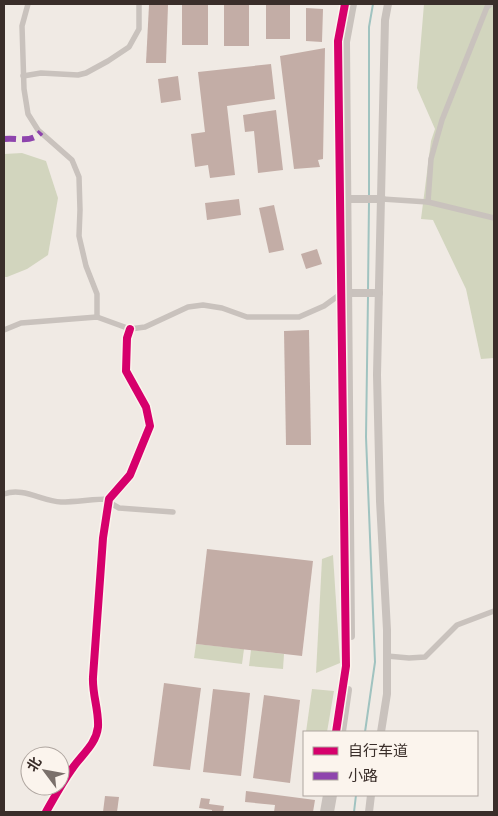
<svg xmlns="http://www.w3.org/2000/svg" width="498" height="816" font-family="'Open Sans','Noto Sans SC',sans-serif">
<rect width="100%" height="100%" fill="#f0eae4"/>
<g fill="#d2d5be">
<path d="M424 4H494V358L481 359 466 289 433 220 421 219 431 141 435 129 417 88Z"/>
<path d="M22 153 46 161 58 198 48 255 27 269 7 277H4V154Z"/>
<path d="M333 555 340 663 316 673 322 559Z"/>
<path d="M196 644 244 649 242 664 194 658Z"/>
<path d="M251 650 284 654 283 669 249 666Z"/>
<path d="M312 689 334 691 327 732H306Z"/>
</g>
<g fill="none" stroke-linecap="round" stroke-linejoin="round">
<g stroke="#a0c3c0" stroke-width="2">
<path d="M369 196V27L373 4"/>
<path d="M368 291 369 201"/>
<path d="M365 732 375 662 366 437 368 296"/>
<path d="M354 812 356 795"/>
</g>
</g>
<g fill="#c3ada6">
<rect x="182" y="4" width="26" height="41"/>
<rect x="224" y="4" width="25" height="42"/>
<rect x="266" y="4" width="24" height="35"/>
<path d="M149 5H168L166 63H146Z"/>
<path d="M306 8 323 9 322 42 306 41Z"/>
<path d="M325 48 323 159 318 160 320 167 294 169 280 56Z"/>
<path d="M271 64 275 99 227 106 235 175 210 178 208 165 195 167 191 134 205 132 198 72Z"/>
<path d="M178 76 181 100 161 103 158 79Z"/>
<path d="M276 110 283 170 258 173 254 131 245 132 243 115Z"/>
<path d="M239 199 241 215 207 220 205 203Z"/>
<path d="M274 205 284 250 269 253 259 208Z"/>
<path d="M317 249 322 264 306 269 301 254Z"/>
<path d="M309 330 311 445H286L284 331Z"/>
<path d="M207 549 313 561 302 656 196 644Z"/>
<path d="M164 683 201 688 190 770 153 766Z"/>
<path d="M213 689 250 693 241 776 203 772Z"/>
<path d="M264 695 300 700 290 783 253 778Z"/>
<path d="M246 791 315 800 313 812H274L275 805 245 802Z"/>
<path d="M105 796 119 797 117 812H103Z"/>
<path d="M201 798 210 799 209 804 224 806 223 812H212V810L199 808Z"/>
</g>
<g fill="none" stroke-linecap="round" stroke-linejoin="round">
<g stroke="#c9c2bd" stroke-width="5.5">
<path d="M28 4 22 26 24 89 28 114 38 130 72 160 79 177 80 210 79 236 86 266 97 294V317"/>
<path d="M23 76 41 73 78 75 86 73 108 61 129 47 139 29V4"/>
<path d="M382 199 428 202 494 218"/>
<path d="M428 202 431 159 442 120 487 7 491 4"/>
<path d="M4 330 21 323 97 317 130 329 145 327 188 307 203 305 222 308 247 317H299L324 306 342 293"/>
<path d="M4 494C23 487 42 501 61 502 77 502 93 499 109 499L112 504 119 508 173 512"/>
<path d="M387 656 409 658 425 657 457 625 494 611"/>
<path d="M46 812C54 798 62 783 72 769 81 755 96 745 98 727 99 710 92 694 93 677L103 538 109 499 130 475 150 426 146 407 126 371 127 338 130 329"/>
</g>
<g stroke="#c9c2bd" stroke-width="8">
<path d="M347 199H382"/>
<path d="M344 293H379"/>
<path d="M351 636 346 42 353 4"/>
<path d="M336 732 346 666 338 41 345 4"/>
<path d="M342 732 348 690"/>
<path d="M381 732 387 694V630L380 501 377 375 385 20 388 4"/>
<path d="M324 812 327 795"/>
<path d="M330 812 333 795"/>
<path d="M369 812 371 795"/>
</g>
<path stroke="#8e44ad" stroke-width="6" stroke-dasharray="12 6" stroke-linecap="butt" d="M4 139C17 137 31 144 41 132"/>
<g stroke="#fbf4ed" stroke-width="11">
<g id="cycleway">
<path d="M336 732 346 666 338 41 345 4"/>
<path d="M46 812C54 798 62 783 72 769 81 755 96 745 98 727 99 710 92 694 93 677L103 538 109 499 130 475 150 426 146 407 126 371 127 338 130 329"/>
</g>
</g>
<use href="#cycleway" stroke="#d6006c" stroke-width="8"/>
</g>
<rect width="498" height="816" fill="none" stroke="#3a2e2a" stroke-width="10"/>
<rect x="303" y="731" width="175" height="65" fill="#fbf4ed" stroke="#aea59f"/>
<rect x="313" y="747" width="25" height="8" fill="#d6006c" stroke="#aea59f"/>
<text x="348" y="756" font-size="15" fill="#3a2e2a">自行车道</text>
<rect x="313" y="772" width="25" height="8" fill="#8e44ad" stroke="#aea59f"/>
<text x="348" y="781" font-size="15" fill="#3a2e2a">小路</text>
<g transform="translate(45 771) rotate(302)"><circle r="24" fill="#fbf4ed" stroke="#aea59f"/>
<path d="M0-4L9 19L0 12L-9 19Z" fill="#7a706b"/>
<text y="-8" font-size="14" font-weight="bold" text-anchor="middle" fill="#3a2e2a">北</text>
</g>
</svg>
